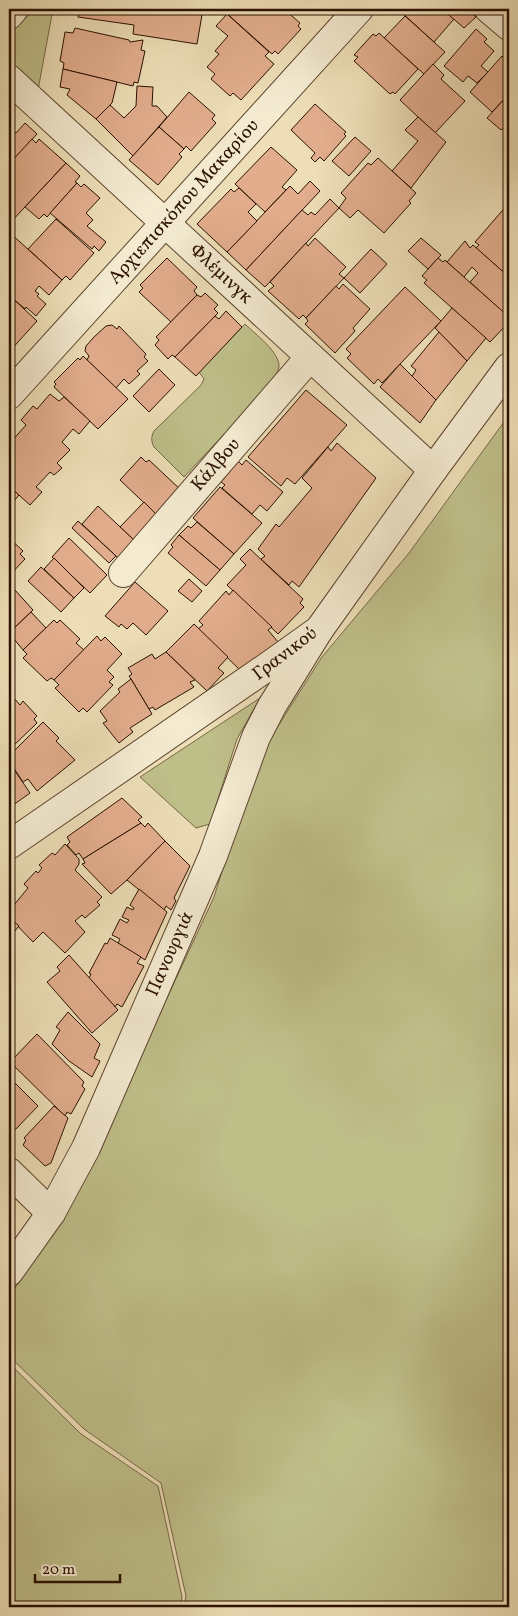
<svg xmlns="http://www.w3.org/2000/svg" width="518" height="1616" font-family="Vollkorn,serif">
<rect width="100%" height="100%" fill="#eddeb7"/>
<filter id="stains"><feTurbulence type="fractalNoise" baseFrequency=".004" numOctaves="4"/><feColorMatrix values="0 0 0 0 .2 0 0 0 0 .09 0 0 0 0 .02 0 0 0 .5 -.17"/></filter>
<radialGradient id="worn" r=".72"><stop offset=".6" stop-color="#630" stop-opacity="0"/><stop offset="1" stop-color="#630" stop-opacity=".3"/></radialGradient>
<g fill="#bfbf8a" stroke="#756845">
<path d="M35 9H53L38 90 9 64V34Z"/>
<path d="M245 324C255 334 280 352 279 367 278 373 273 380 270 385L184 477 154 447C151 441 151 437 154 431L201 385 204 379 199 372Z"/>
<path d="M509 415V1607H184L186 1596 161 1483 84 1429 9 1356V1298L59 1217 121 1097 214 897 257 759 322 657 409 553Z"/>
<path d="M260 698 237 739 210 824 196 828 140 777Z"/>
<path d="M9 1363 81 1434 158 1486 182 1597 181 1607H9Z"/>
</g>
<g fill="#e2ad8d" stroke="#2b1100">
<path d="M79 9H203L197 44 133 34 134 25 78 17Z"/>
<path d="M224 9H284L300 23 298 26 301 29 278 54 275 51 272 54 223 10Z"/>
<path d="M401 9H442L454 19 434 42 400 11Z"/>
<path d="M442 9H467L476 17 464 28Z"/>
<path d="M227 14 269 52 265 56 274 64 241 100 233 93 230 96 211 79 215 74 207 67 219 54 215 51 228 36 216 26Z"/>
<path d="M405 16 445 52 424 74 384 38Z"/>
<path d="M75 28 129 40 130 42 143 40 141 50 145 51 138 83 134 82 133 86 63 69 64 63 60 61 65 32 73 33Z"/>
<path d="M476 29 487 39 484 42 494 51 481 66 488 72 477 83 468 76 463 82 444 66Z"/>
<path d="M379 33 418 69 395 94 393 92 390 94 354 61 358 57 354 55 373 34 376 36Z"/>
<path d="M509 55V94L492 112 470 92 502 56 505 59Z"/>
<path d="M433 64 444 75 441 79 465 101 435 133 400 100Z"/>
<path d="M63 69 117 82 112 103 96 119 67 95 70 89 60 87Z"/>
<path d="M137 86 153 87 152 106H157L167 117 133 156 96 119 110 105 124 118 136 106Z"/>
<path d="M189 92 215 115 212 119 216 123 191 151 186 146 184 149 159 127Z"/>
<path d="M509 94V133L503 128 501 130 487 118Z"/>
<path d="M315 104 346 132 344 134 346 136 324 161 320 157 315 162 311 158 315 153 291 130Z"/>
<path d="M9 114 14 119 9 125Z"/>
<path d="M418 117 446 142 411 188 392 171 418 141 405 130Z"/>
<path d="M25 123 37 134 15 158 9 152V126L16 133Z"/>
<path d="M159 127 184 149 179 154 182 157 158 185 129 160Z"/>
<path d="M355 137 371 151 349 176 332 161Z"/>
<path d="M32 139 36 143 39 139 66 163 10 223 9 222V164Z"/>
<path d="M271 147 297 170 282 187 286 190 265 212 235 184Z"/>
<path d="M378 158 416 193 409 201 411 203 384 233 358 210 350 218 339 208 346 198 341 193 368 163 371 165Z"/>
<path d="M66 163 80 176 75 182 77 183 47 217 44 214 39 219 25 207Z"/>
<path d="M310 181 320 191 246 270 227 252 290 186 298 194Z"/>
<path d="M77 183 81 187 84 184 100 198 86 213 93 220 87 226 106 242 99 251 94 246 92 249 50 213Z"/>
<path d="M239 188 256 204 248 212 257 221 227 252 197 224 231 189 234 192Z"/>
<path d="M330 199 339 208 265 287 246 270 302 210 308 215 311 212 315 215Z"/>
<path d="M509 203V277L476 248 479 245 475 242Z"/>
<path d="M56 219 94 253 70 280 66 276 62 280 28 249Z"/>
<path d="M9 232 62 280 49 295 39 286 35 291 39 294 37 296 46 304 36 316 26 307 25 309 9 295Z"/>
<path d="M315 238 346 267 339 274 344 278 306 318 303 315 299 319 268 291 274 286 270 282 306 243 308 246Z"/>
<path d="M421 238 441 255 428 269 408 251Z"/>
<path d="M465 241 470 248 473 245 509 277V312L508 311 505 314 470 282 478 273 472 267 464 277 447 262Z"/>
<path d="M371 249 387 264 360 293 344 278Z"/>
<path d="M167 258 197 287 194 291 197 295 171 322 139 292 143 288 140 285Z"/>
<path d="M438 258 443 262 445 260 447 262 509 317V322L490 342 424 283 427 280 422 276Z"/>
<path d="M343 284 370 309 353 328 355 331 335 353 305 324 308 321 306 318 336 286 339 289Z"/>
<path d="M405 287 441 321 382 383 378 379 374 384 347 358 351 354 346 349Z"/>
<path d="M205 293 218 305 214 309 218 313 175 357 172 355 168 359 155 345 159 340 156 337 197 295 201 297Z"/>
<path d="M9 295 37 321 9 352Z"/>
<path d="M452 308 486 338 467 361 435 328Z"/>
<path d="M226 311 242 327 196 376 175 357 215 316 219 319Z"/>
<path d="M112 325 117 329 119 326 146 354 144 357 148 361 137 371 140 374 129 384 124 379 116 388 87 360 89 356 85 351 86 346 94 337 106 326Z"/>
<path d="M439 332 467 361 436 400 412 376 416 370 411 366Z"/>
<path d="M83 356 128 399 98 429 54 387 56 384 54 382 78 358 80 360Z"/>
<path d="M400 364 436 400 420 423 380 387Z"/>
<path d="M159 369 175 385 149 412 133 396Z"/>
<path d="M306 390 347 425 295 484 287 478 281 486 248 457Z"/>
<path d="M50 394 59 401 64 397 90 421 79 434 73 429 62 442 70 450 57 463 62 468 54 475 50 472 36 487 42 492 30 505 9 486V457L12 454 9 451V444L26 425 21 420 33 406 37 409Z"/>
<path d="M337 443 376 478 299 587 292 581 289 585 261 559 265 556 258 549 276 524 279 527 312 488 302 478 328 447 331 451Z"/>
<path d="M141 457 146 462 149 460 183 492 159 517 120 480Z"/>
<path d="M246 460 283 492 267 511 260 505 252 514 222 488 225 485 221 482 238 461 242 465Z"/>
<path d="M9 486 19 495 9 507Z"/>
<path d="M220 487 262 523 234 554 193 518Z"/>
<path d="M144 502 159 517 136 542 120 527Z"/>
<path d="M98 506 136 542 119 559 82 524Z"/>
<path d="M78 521 116 556 109 563 72 528Z"/>
<path d="M197 522 234 554 220 570 179 535 188 526 191 528Z"/>
<path d="M179 535 220 570 206 586 168 553 173 547 171 545Z"/>
<path d="M9 538 23 551 20 554 25 559 9 576Z"/>
<path d="M69 538 107 575 90 593 52 557Z"/>
<path d="M250 549 303 599 300 603 304 607 278 634 227 585 246 565 240 559Z"/>
<path d="M54 558 84 588 74 598 44 569Z"/>
<path d="M41 567 74 598 61 612 28 581Z"/>
<path d="M189 579 202 591 192 602 178 591Z"/>
<path d="M135 582 168 611 146 635 133 623 127 629 121 624 119 627 105 616Z"/>
<path d="M15 590 33 610 9 633V597Z"/>
<path d="M233 590 272 627 268 630 278 642 242 672 198 629 203 625 199 621 226 591 229 595Z"/>
<path d="M31 612 46 628 23 650 9 633Z"/>
<path d="M54 620 57 623 60 620 80 639 76 643 84 650 54 680 51 678 47 681 23 658 27 654 23 650Z"/>
<path d="M194 624 228 657 218 668 224 673 207 691 166 652Z"/>
<path d="M97 636 101 641 105 637 122 654 107 670 114 677 109 682 113 685 87 712 83 708 79 712 55 688 59 685 54 680Z"/>
<path d="M166 652 195 680 190 682 194 687 155 710 153 707 149 709 131 679 129 676 132 674 128 668 152 654 155 659Z"/>
<path d="M131 679 152 714 130 728 133 732 119 743 103 723 107 721 100 711 120 692 118 689Z"/>
<path d="M9 687 12 691 10 693 14 698 9 703Z"/>
<path d="M14 698 20 705 23 701 37 716 34 719 37 723 9 750V703Z"/>
<path d="M43 722 59 738 56 741 75 760 37 791 28 779 23 782 9 761V756Z"/>
<path d="M9 765H11L30 793 9 808Z"/>
<path d="M122 798 142 817 138 820 141 823 83 859 79 853 76 855 67 845 70 842 67 837Z"/>
<path d="M141 823 145 827 148 823 165 841 127 880 111 894 82 864 85 863 83 859Z"/>
<path d="M165 841 190 866 174 898 176 901 171 910 166 906 164 910 127 880Z"/>
<path d="M65 844 79 859V864L75 870 102 897 97 902 100 905 85 918 82 915 75 921 85 932 65 953 43 932 33 942 9 917V911L28 888 24 884 36 871 38 873 42 868 39 865 52 853 55 855Z"/>
<path d="M139 889 167 912 145 960 118 943 120 939 112 935 120 919 127 923 129 920 122 917 127 907 133 910 134 908 130 905Z"/>
<path d="M9 917 19 926 9 938Z"/>
<path d="M110 938 141 957 137 963 144 966 122 1007 117 1004 115 1007 89 978 91 974 89 973 105 943 107 944Z"/>
<path d="M69 955 118 1010 92 1033 47 982 60 971 57 967Z"/>
<path d="M68 1012 100 1044 94 1058 100 1061 92 1077 69 1061 52 1044 60 1030 56 1027Z"/>
<path d="M37 1034 84 1082 82 1086 85 1089 71 1114 67 1112 65 1116 10 1062Z"/>
<path d="M11 1079 38 1106 14 1131 9 1126V1081Z"/>
<path d="M54 1106 68 1118 51 1163 45 1166 23 1145 26 1140 24 1138Z"/>
</g>
<g fill="none" stroke-linecap="round" stroke-linejoin="round">
<g stroke="#5c442e" stroke-width="30">
<g id="street">
<path d="M489 9 509 26"/>
<path d="M9 15 14 9"/>
<path d="M9 79 433 470"/>
<path d="M9 395 359 9"/>
<path d="M123 573 310 357"/>
<path d="M9 845 267 667 319 630 433 470 509 367"/>
<path d="M9 1172 51 1213"/>
<path d="M9 1272 51 1213 86 1148 213 856 256 737 272 706 319 630"/>
</g>
</g>
<use href="#street" stroke="#f3ead0" stroke-width="28"/>
</g>
<g text-anchor="middle" dominant-baseline="central" stroke-width="4" stroke-linejoin="round" paint-order="stroke">
<g font-size="19" fill="#2b1100" stroke="#f3ead0">
<text transform="translate(184 202) rotate(-48)">Αρχιεπισκόπου Μακαρίου</text>
<text transform="translate(221 274) rotate(43)">Φλέμινγκ</text>
<text transform="translate(216 465) rotate(-49)">Κάλβου</text>
<text transform="translate(285 654) rotate(-37)">Γρανικού</text>
<text transform="translate(170 954) rotate(-66)">Πανουργιά</text>
</g>
</g>
<rect width="518" height="1616" fill="none" stroke="#eddeb7" stroke-width="30"/>
<rect x="10" y="10" width="498" height="1596" fill="none" stroke="#2b1100" stroke-width="2.5"/>
<rect x="15" y="15" width="488" height="1586" fill="none" stroke="#2b1100"/>
<path d="M35 1574v8h85v-8" fill="none" stroke="#2b1100" stroke-width="2.5"/>
<text x="42" y="1574" font-size="15" fill="#2b1100" stroke="#f3ead0" stroke-width="4" paint-order="stroke">20 m</text>
<rect width="100%" height="100%" filter="url(#stains)"/>
<rect width="100%" height="100%" fill="url(#worn)"/>
</svg>
